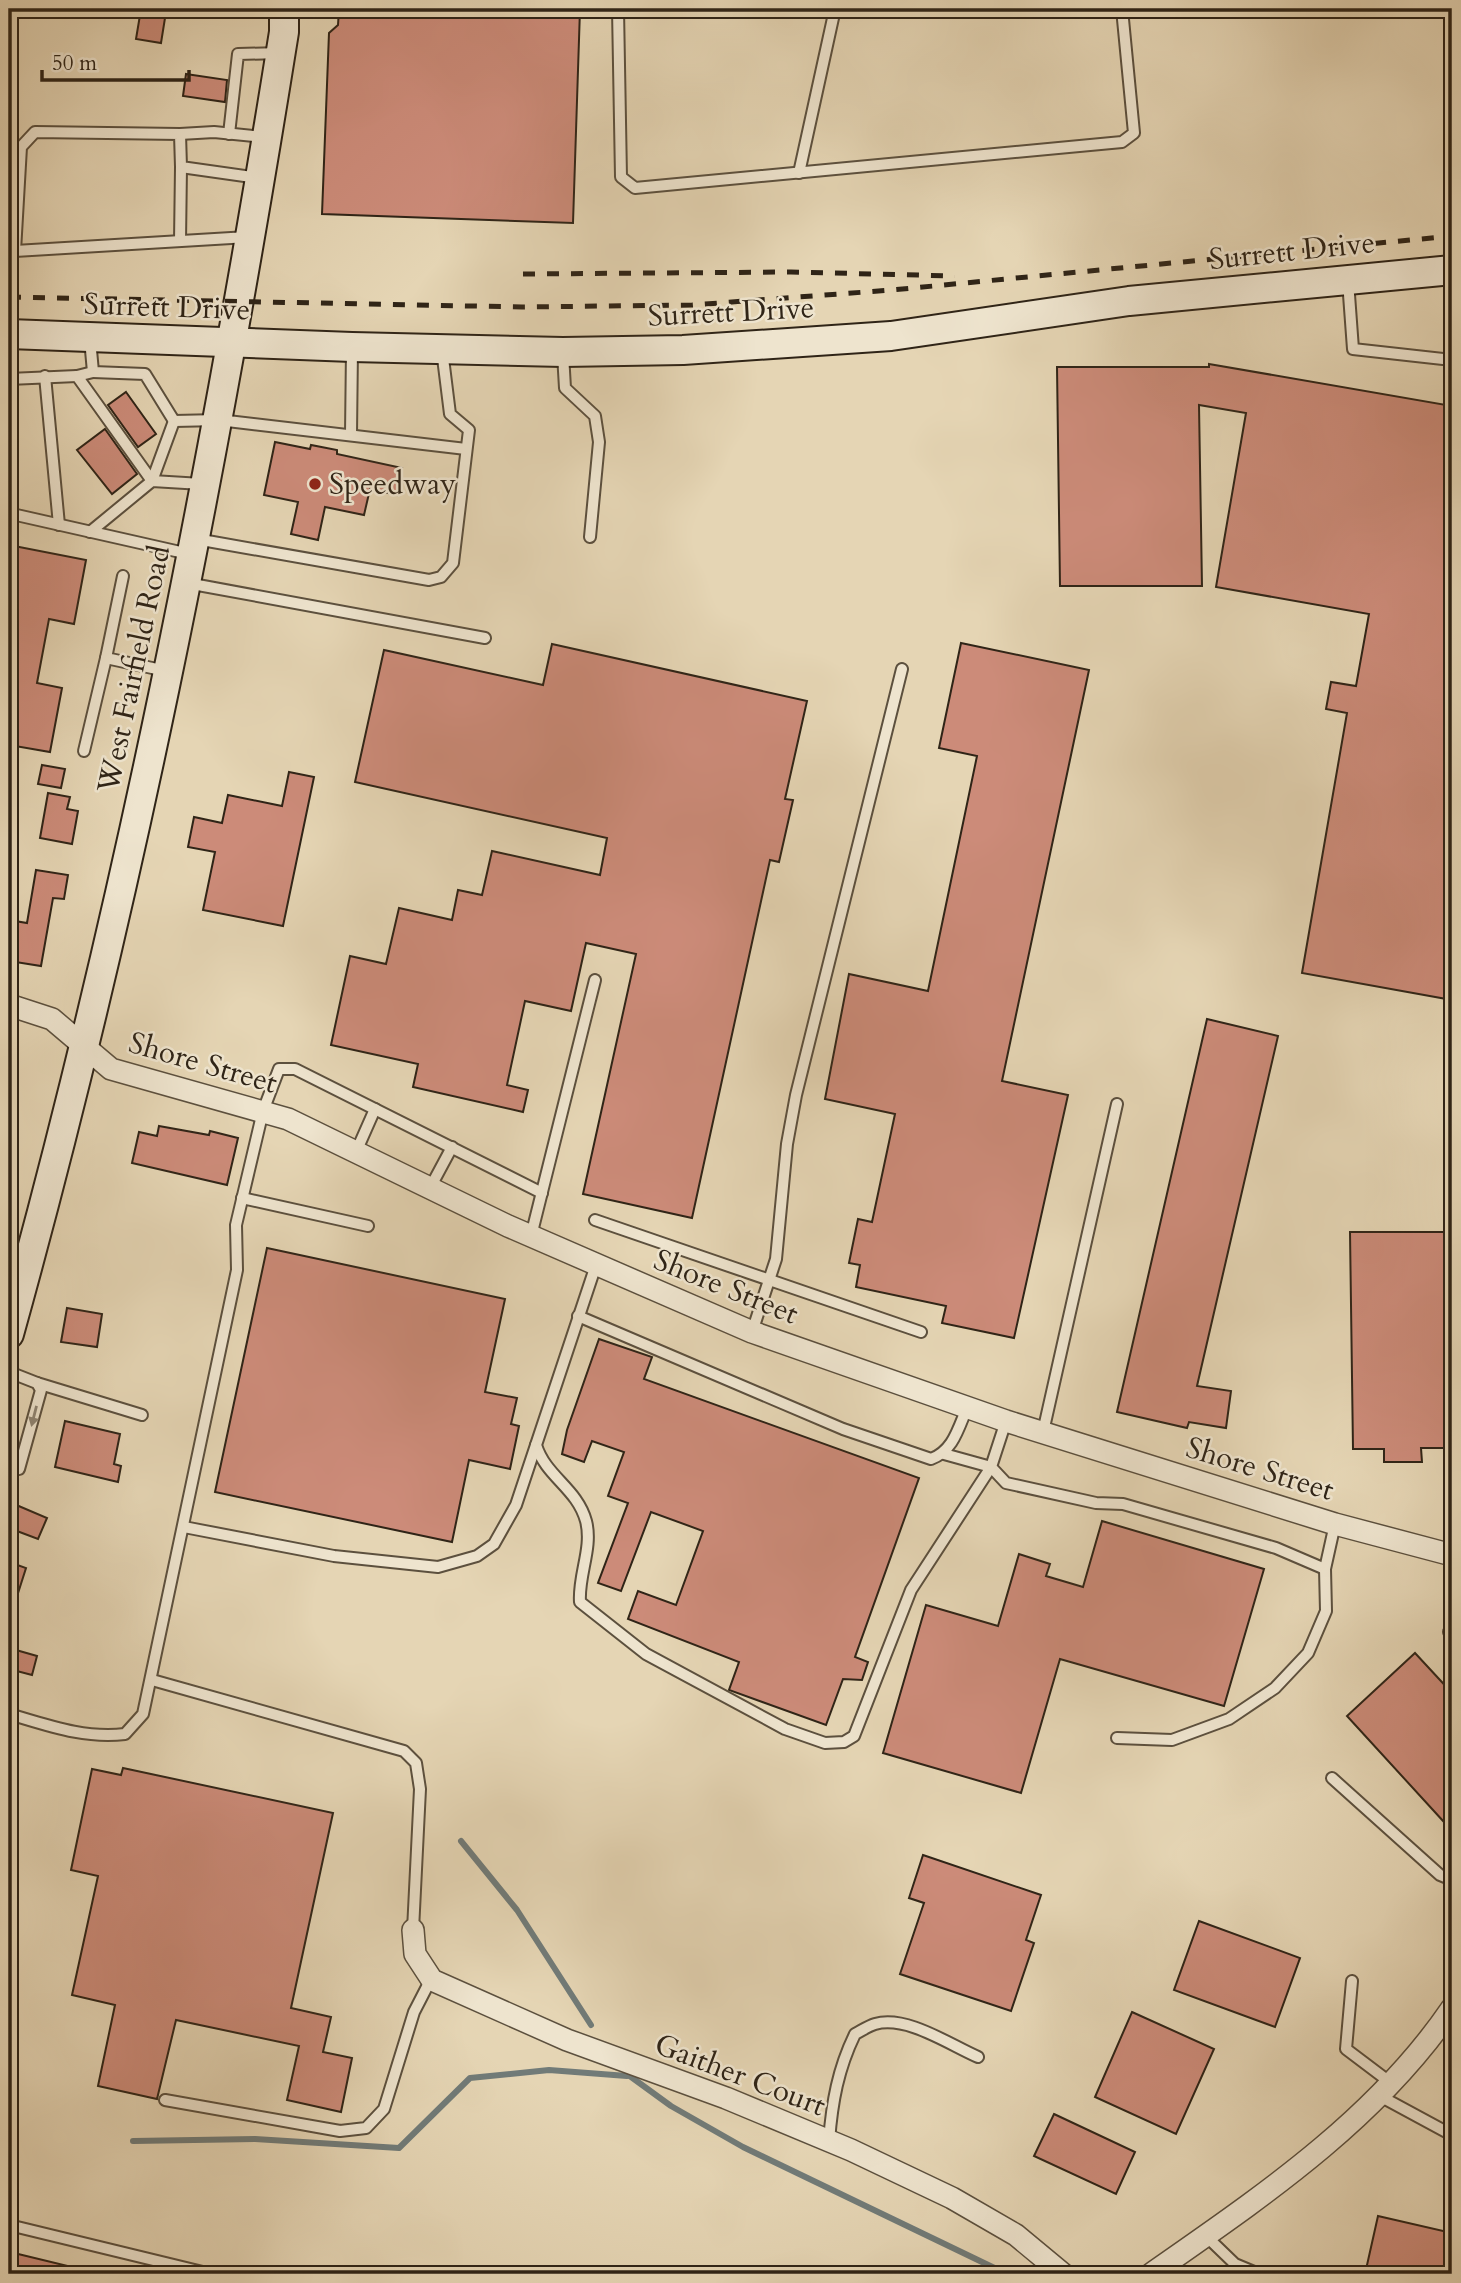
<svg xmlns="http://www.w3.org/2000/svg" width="1461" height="2283" font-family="Cardo,serif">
<rect width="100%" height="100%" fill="#e5d5b4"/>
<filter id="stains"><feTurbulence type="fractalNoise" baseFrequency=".00286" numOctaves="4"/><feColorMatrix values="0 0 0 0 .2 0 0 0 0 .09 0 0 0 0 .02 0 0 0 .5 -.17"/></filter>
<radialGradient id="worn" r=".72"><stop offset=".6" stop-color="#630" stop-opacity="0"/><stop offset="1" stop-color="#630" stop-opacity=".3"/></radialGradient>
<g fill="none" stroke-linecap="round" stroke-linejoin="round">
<g stroke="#717b78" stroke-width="6">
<path d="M461 1841 517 1910 591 2025"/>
<path d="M627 2074 671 2106 743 2147 1007 2274"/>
<path d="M133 2141 255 2139 399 2148 470 2078 549 2070 627 2076"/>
</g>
</g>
<g fill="#cc8b79" stroke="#2f2417" stroke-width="2">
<path d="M339 9H580L573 223 322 214 329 33 338 25Z"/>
<path d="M140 15 165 18 161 43 136 39Z"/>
<path d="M186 74 227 80 225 102 183 96Z"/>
<path d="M1209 364 1452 406V1000L1302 973 1347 713 1326 709 1331 682 1356 686 1369 614 1216 587 1246 413 1199 405 1202 586H1060L1057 367H1209Z"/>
<path d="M126 392 156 434 138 447 108 405Z"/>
<path d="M105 429 137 474 112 494 77 450Z"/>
<path d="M275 442 310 449 311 445 337 450V454L402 468 397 495 370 489 364 515 325 507 318 540 291 534 298 502 264 495Z"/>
<path d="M9 545 86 560 74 624 49 619 37 683 62 688 50 752 9 745Z"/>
<path d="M961 643 1089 670 1002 1081 1068 1095 1014 1338 942 1323 946 1306 856 1287 860 1265 849 1263 858 1219 872 1222 895 1114 825 1099 849 974 928 991 977 756 939 748Z"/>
<path d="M552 644 807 701 785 799 793 800 779 862 770 860 692 1218 583 1194 636 954 586 943 571 1011 525 1001 507 1085 528 1090 523 1112 413 1087 418 1064 331 1045 350 956 386 964 399 908 452 920 458 890 482 895 492 851 600 875 607 838 355 782 384 650 543 685Z"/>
<path d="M42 765 65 769 61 788 38 784Z"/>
<path d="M289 772 314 777 283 926 203 910 215 852 188 847 194 817 222 823 228 795 282 806Z"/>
<path d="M48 793 70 797 67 809 78 811 72 844 40 838Z"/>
<path d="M36 870 68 875 64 899 53 898 41 966 9 961V920L27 923Z"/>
<path d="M1207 1019 1278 1036 1197 1386 1231 1391 1226 1428 1189 1422 1187 1428 1117 1412Z"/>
<path d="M159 1126 209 1135 210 1131 238 1138 227 1185 132 1163 139 1132 157 1136Z"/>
<path d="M1350 1232H1452V1448H1421L1422 1462H1384V1449H1353Z"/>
<path d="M267 1248 505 1299 485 1392 517 1398 511 1424 519 1426 510 1469 469 1460 452 1542 215 1492Z"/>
<path d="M67 1308 102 1314 97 1347 61 1342Z"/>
<path d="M599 1339 652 1357 644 1379 919 1478 855 1657 868 1662 862 1680 843 1679 826 1725 729 1690 739 1662 628 1619 638 1591 676 1605 703 1531 651 1512 621 1591 598 1583 628 1503 608 1496 624 1452 592 1441 584 1462 562 1454 567 1430Z"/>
<path d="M65 1421 120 1434 114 1464 121 1466 118 1482 55 1467Z"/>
<path d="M14 1504 47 1518 38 1539 9 1528Z"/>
<path d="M1102 1521 1264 1569 1224 1706 1060 1659 1021 1793 883 1753 926 1605 998 1626 1019 1554 1050 1564 1046 1576 1083 1587Z"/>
<path d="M9 1562 26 1568 12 1612 9 1611Z"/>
<path d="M9 1648 37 1656 32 1675 9 1669Z"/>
<path d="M1415 1653 1452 1693V1815L1444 1822 1347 1716Z"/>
<path d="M123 1768 333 1813 291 2008 331 2017 323 2052 352 2058 341 2112 287 2100 299 2046 176 2020 157 2099 98 2086 115 2005 72 1995 98 1876 71 1870 92 1769 121 1775Z"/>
<path d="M923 1855 1041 1895 1026 1940 1034 1943 1011 2011 900 1974 924 1903 909 1898Z"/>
<path d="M1199 1921 1300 1958 1275 2027 1174 1990Z"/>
<path d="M1132 2012 1214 2049 1176 2134 1095 2097Z"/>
<path d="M1054 2114 1135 2152 1116 2194 1034 2156Z"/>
<path d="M1378 2216 1452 2233V2274H1365Z"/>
<path d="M14 2253 76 2268V2274H9Z"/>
</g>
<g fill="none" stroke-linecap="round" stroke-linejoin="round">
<g stroke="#5c503e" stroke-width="14">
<g id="lane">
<path d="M618 9 621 177 635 188 1122 142 1134 133 1122 9"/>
<path d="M180 134 214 132 264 137"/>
<path d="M229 134 238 54 281 53"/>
<path d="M799 173 835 9"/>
<path d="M180 241 181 167"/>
<path d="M15 251 21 147 35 132 180 134 181 167 259 178"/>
<path d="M9 257 15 251 248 237"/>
<path d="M1348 281 1353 349 1452 360"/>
<path d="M90 339 93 372 145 374 174 421 219 420 466 449"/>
<path d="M563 354 565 388 595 416 599 442 590 537"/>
<path d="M93 372 77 376 152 481"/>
<path d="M45 376 59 525"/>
<path d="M9 379 77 376"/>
<path d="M351 434 352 349"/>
<path d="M9 457 12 514 189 554"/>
<path d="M152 481 174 421"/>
<path d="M90 532 152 481 202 484"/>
<path d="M196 539 429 580 441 577 453 563 469 430 450 414 442 350"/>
<path d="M123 576 106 658 166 671"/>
<path d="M187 583 485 638"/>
<path d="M84 751 106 658"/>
<path d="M356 1152 375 1109"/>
<path d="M430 1188 452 1147"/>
<path d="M242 1198 368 1226"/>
<path d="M595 1220 921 1332"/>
<path d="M531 1236 595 980"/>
<path d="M596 1265 536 1445C546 1477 577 1488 586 1521 593 1548 578 1575 580 1602L646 1654 785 1729 825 1743 844 1742 854 1736 911 1590 991 1467 944 1454"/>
<path d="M578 1316 843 1429 931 1459C953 1451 958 1429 967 1408"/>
<path d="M752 1332 776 1259 787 1144 796 1095 902 669"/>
<path d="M9 1372 37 1383 41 1390 19 1469 9 1471"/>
<path d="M37 1383 142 1415"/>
<path d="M1006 1421 991 1467 1006 1483 1096 1503 1123 1504 1276 1548 1325 1569"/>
<path d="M1043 1432 1117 1104"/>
<path d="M184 1527 334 1556 438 1567 477 1556 494 1544 516 1505 536 1445"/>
<path d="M1449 1632 1452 1636"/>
<path d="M152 1680 404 1751 416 1763 420 1789 413 1930"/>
<path d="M9 1714C47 1725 84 1739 125 1734L143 1714 237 1270 236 1225 263 1111 279 1069H295L542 1193"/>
<path d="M1117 1738 1172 1740 1229 1719 1275 1688 1308 1653 1326 1611 1325 1569 1335 1524"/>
<path d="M1332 1778 1440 1875 1452 1880"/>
<path d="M1352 1981 1346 2049 1391 2083"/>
<path d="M1378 2095 1452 2135"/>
<path d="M165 2100 340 2131 366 2128 384 2109 414 2012 431 1979"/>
<path d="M829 2141C832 2102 838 2069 855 2034 861 2031 868 2026 875 2024 907 2015 950 2045 978 2057"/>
<path d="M9 2225 211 2274"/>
<path d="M1206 2236 1235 2264 1259 2274"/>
</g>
</g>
<g stroke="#5c503e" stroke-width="24">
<g id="street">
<path d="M9 1005 52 1019 111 1069 288 1119 508 1226 752 1332 1006 1421 1335 1524 1452 1555"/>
<path d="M413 1930 415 1954 432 1980 567 2040 726 2098 851 2150 952 2198 1016 2235 1063 2274"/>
<path d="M1151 2274C1261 2197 1375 2121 1452 2008"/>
</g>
</g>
<g stroke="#2f2417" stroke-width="32">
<g id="secondary">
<path d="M9 334 352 347 563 352 683 350 891 336 1129 301 1452 270"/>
<path d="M9 1334C128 906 214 470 284 32V9"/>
</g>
</g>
<use href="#lane" stroke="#eee4ce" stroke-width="10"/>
<use href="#street" stroke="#eee4ce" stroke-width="21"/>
<use href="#secondary" stroke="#eee4ce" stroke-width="28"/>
<g stroke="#2f2417" stroke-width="5" stroke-dasharray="12 12" stroke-linecap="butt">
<path d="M523 274 791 272 955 276"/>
<path d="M9 297 522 307 692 305 892 290 1452 236"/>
</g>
</g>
<defs><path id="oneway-solid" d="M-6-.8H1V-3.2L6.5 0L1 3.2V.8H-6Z" transform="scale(1.75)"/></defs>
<use fill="#8e8472" href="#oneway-solid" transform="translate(34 1416) rotate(104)"/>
<circle fill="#8f2418" stroke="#eee4ce" stroke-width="2.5" cx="315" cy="484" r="7"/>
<g text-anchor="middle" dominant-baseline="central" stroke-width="5" stroke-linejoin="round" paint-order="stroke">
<g font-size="30" fill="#2f2417" stroke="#eee4ce">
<text transform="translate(1292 251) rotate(-6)">Surrett Drive</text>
<text transform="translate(167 307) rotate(2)">Surrett Drive</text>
<text transform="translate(731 312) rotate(-3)">Surrett Drive</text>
<text transform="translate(134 669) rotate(-78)">West Fairfield Road</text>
<text transform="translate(203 1063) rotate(16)">Shore Street</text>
<text transform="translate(726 1287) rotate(22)">Shore Street</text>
<text transform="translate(1260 1469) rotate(17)">Shore Street</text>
<text transform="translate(740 2075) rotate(21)">Gaither Court</text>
</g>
<g font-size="30" fill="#2f2417" stroke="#eee4ce" text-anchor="start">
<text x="329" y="484">Speedway</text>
</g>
</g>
<rect width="1461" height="2283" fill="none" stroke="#e5d5b4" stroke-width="35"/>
<rect x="10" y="10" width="1440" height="2262" fill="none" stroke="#2f2417" stroke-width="3.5"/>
<rect x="18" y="18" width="1426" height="2248" fill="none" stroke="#2f2417" stroke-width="2"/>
<path d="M42 70v10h147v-10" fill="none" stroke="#2f2417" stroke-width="3.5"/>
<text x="52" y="70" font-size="21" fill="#2f2417" stroke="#eee4ce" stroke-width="5" paint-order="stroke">50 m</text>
<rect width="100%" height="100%" filter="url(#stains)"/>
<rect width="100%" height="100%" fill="url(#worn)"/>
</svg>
